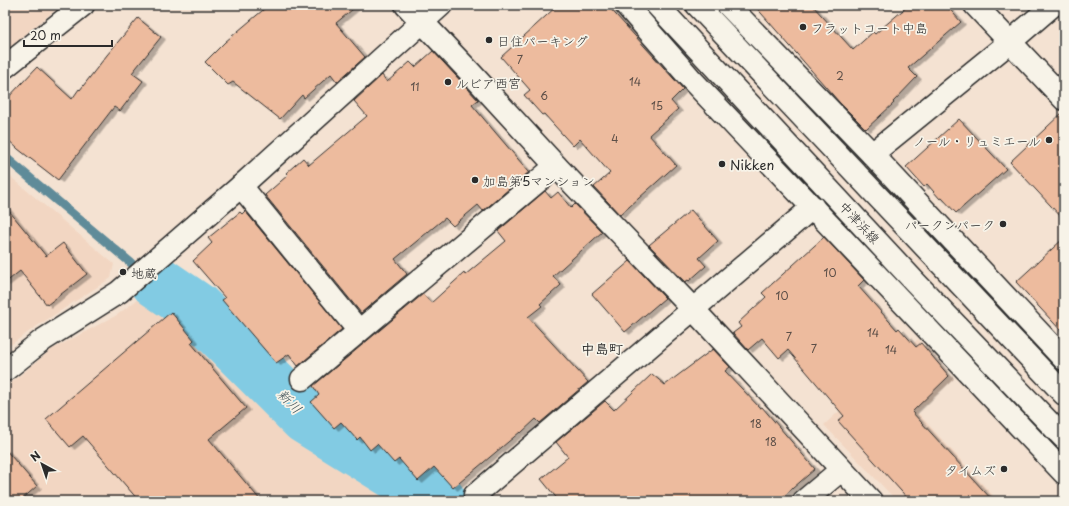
<svg xmlns="http://www.w3.org/2000/svg" width="1069" height="506" font-family="'Playpen Sans','Klee One',sans-serif">
<defs>
<filter id="shadow"><feDropShadow dx="4.5" dy="2.5" stdDeviation="0" flood-color="#0004"/></filter>
</defs>
<rect width="100%" height="100%" fill="#f4e2d2"/>
<filter id="ink" filterUnits="userSpaceOnUse"><feTurbulence type="fractalNoise" baseFrequency=".025" numOctaves="2"/><feDisplacementMap in="SourceGraphic" scale="8" xChannelSelector="R" yChannelSelector="G"/><feConvolveMatrix kernelMatrix="1 2 1 2 8 2 1 2 1" color-interpolation-filters="sRGB"/></filter>
<g filter="url(#ink)">
<g fill="#f2d6c2">
<path d="M5 5H61L5 51Z"/>
<path d="M5 172 114 264 111 278 34 328 5 349Z"/>
<path d="M150 290 192 318 302 424 425 501H5V388L51 350 117 315Z"/>
<path d="M918 339 954 379 917 412 998 501H897L824 425Z"/>
</g>
<g fill="none" stroke-linecap="round" stroke-linejoin="round">
<path stroke="#5f8b99" stroke-width="9" d="M5 157 131 263"/>
<path stroke="#82cbe3" stroke-width="53" d="M156 281 197 309 306 418 440 501"/>
</g>
<g fill="#edbb9e" stroke="#2b2b2b" filter="url(#shadow)">
<path d="M269 5H358L336 23 365 57 337 82 331 74 304 98 302 95 280 119 233 82 228 85 205 62 225 42Z"/>
<path d="M558 5H607L683 89 671 101 678 109 649 135 676 165 620 215 594 187 610 173 580 139 573 146 544 114 542 115 524 95 530 90 501 57Z"/>
<path d="M754 5H812L853 50 873 32 875 34 909 5H946L961 22 908 68 917 77 893 102 894 103 866 129 839 102Z"/>
<path d="M138 18 161 37 132 73 143 81 120 111 114 107 58 180 18 149 5 137V101L37 67 72 99 79 89 80 90 107 55Z"/>
<path d="M433 51 478 100 472 105 529 172 483 211 478 205 453 226 445 218 395 259 407 274 361 313 265 195 288 175 286 173 303 158 309 165 367 116 354 101 382 75 387 82 410 62 415 67Z"/>
<path d="M1064 111V220L1010 162Z"/>
<path d="M959 119 1006 169 956 213 942 198 940 199 927 184 924 187 906 167Z"/>
<path d="M545 191 551 198 558 192 571 208 575 204 602 232 553 276 561 285 540 304 542 306 528 317 588 382 540 423 536 419 521 433 520 432 453 488 434 467 418 481 399 459 394 463 377 444 370 450 360 437 357 440 341 422 334 428 311 402 319 395 313 386 423 294 431 303 464 273 465 275 506 241 498 231Z"/>
<path d="M5 206 46 256 63 243 87 274 47 305 20 271 5 283Z"/>
<path d="M691 210 718 241 699 258 706 266 689 281 688 280 685 282 649 245Z"/>
<path d="M245 211 342 329 298 366 289 354 276 363 222 300 225 298 193 261 212 243 208 238 240 212 242 214Z"/>
<path d="M824 237 864 280 858 286 897 330 899 328 916 347 921 343 949 376 912 412 993 501H910L838 421 844 416 788 350 779 358 762 338 748 350 733 333 741 327 738 323 766 297 762 293Z"/>
<path d="M1064 238V334L1016 282Z"/>
<path d="M630 261 665 298 625 332 592 294Z"/>
<path d="M171 312 194 340 191 343 246 408 209 439 261 501H139L83 436 70 447 46 419Z"/>
<path d="M713 349 730 367 725 371 760 408 762 407 815 469 778 501H559L541 479 568 457 556 442 605 401 614 410 652 374 665 385Z"/>
<path d="M5 449 37 486 20 501H5Z"/>
</g>
<g fill="none" stroke-linecap="round" stroke-linejoin="round">
<g stroke="#2b2b2b" stroke-width="25">
<g id="minor">
<path d="M406 5 468 70 556 166 693 309 871 501"/>
<path d="M626 5 690 78 1064 473"/>
<path d="M657 5 914 281 1064 438"/>
<path d="M697 5 1064 394"/>
<path d="M728 5 872 154 1064 359"/>
<path d="M975 5 1064 99"/>
<path d="M5 67 83 5"/>
<path d="M872 154 1010 42 1053 5"/>
<path d="M241 186 359 331"/>
<path d="M5 370 43 340 119 292 241 186 441 5"/>
<path d="M302 379 556 166"/>
<path d="M475 495 813 207"/>
<path d="M804 501 841 470"/>
</g>
</g>
<use href="#minor" stroke="#f7f3e8" stroke-width="22"/>
</g>
</g>
<g fill="#2b2b2b" stroke="#f7f3e8" stroke-width="1.5">
<circle cx="803" cy="27" r="4"/>
<circle cx="489" cy="40" r="4"/>
<circle cx="448" cy="82" r="4"/>
<circle cx="1049" cy="140" r="4"/>
<circle cx="722" cy="164" r="4"/>
<circle cx="475" cy="180" r="4"/>
<circle cx="1003" cy="224" r="4"/>
<circle cx="123" cy="272" r="4"/>
<circle cx="1004" cy="469" r="4"/>
</g>
<g text-anchor="middle" dominant-baseline="central" stroke-width="3.5" stroke-linejoin="round" paint-order="stroke">
<g font-size="11" fill="#5c4f48">
<text x="520" y="59">7</text>
<text x="840" y="75">2</text>
<text x="635" y="81">14</text>
<text x="415" y="86">11</text>
<text x="544" y="95">6</text>
<text x="657" y="105">15</text>
<text x="615" y="138">4</text>
<text x="830" y="272">10</text>
<text x="782" y="295">10</text>
<text x="873" y="332">14</text>
<text x="789" y="336">7</text>
<text x="814" y="348">7</text>
<text x="891" y="349">14</text>
<text x="756" y="423">18</text>
<text x="771" y="441">18</text>
</g>
<g font-size="13" fill="#2b2b2b" stroke="#f7f3e8" text-anchor="start">
<text x="811" y="27">フラットコート中島</text>
<text x="497" y="40">日住パーキング</text>
<text x="456" y="82">ルビア西宮</text>
<text x="1041" y="140" text-anchor="end">ノール・リュミエール</text>
<text x="730" y="164">Nikken</text>
<text x="483" y="180">加島第5マンション</text>
<text x="995" y="224" text-anchor="end">パークンパーク</text>
<text x="131" y="272">地蔵</text>
<text x="996" y="469" text-anchor="end">タイムズ</text>
</g>
<g font-size="13" fill="#2b2b2b" stroke="#f7f3e8">
<text transform="translate(860 222) rotate(47)">中津浜線</text>
</g>
<g font-size="14" font-weight="bold" fill="#2b2b2b" stroke="#f7f3e8">
<text x="602" y="348">中島町</text>
</g>
<g font-size="14" font-style="italic" fill="#415359" stroke="#f7f3e8">
<text transform="translate(290 401) rotate(45)">新川</text>
</g>
</g>
<rect width="1069" height="506" fill="none" stroke="#f7f3e8" stroke-width="20"/>
<rect x="10" y="10" width="1049" height="486" fill="none" stroke="#2b2b2b" stroke-width="1.5" filter="url(#ink)"/>
<g transform="translate(42 464) rotate(320)" stroke="#f7f3e8" stroke-width="3" paint-order="stroke">
<path d="M0-3L7 15L0 10L-7 15Z" fill="#2b2b2b"/>
<text y="-6" font-size="11" font-weight="bold" text-anchor="middle" fill="#2b2b2b">N</text>
</g>
<path d="M24 40v6h88v-6" fill="none" stroke="#2b2b2b" stroke-width="2"/>
<text x="30" y="40" font-size="12" fill="#2b2b2b" stroke="#f7f3e8" stroke-width="3" paint-order="stroke">20 m</text>
</svg>
